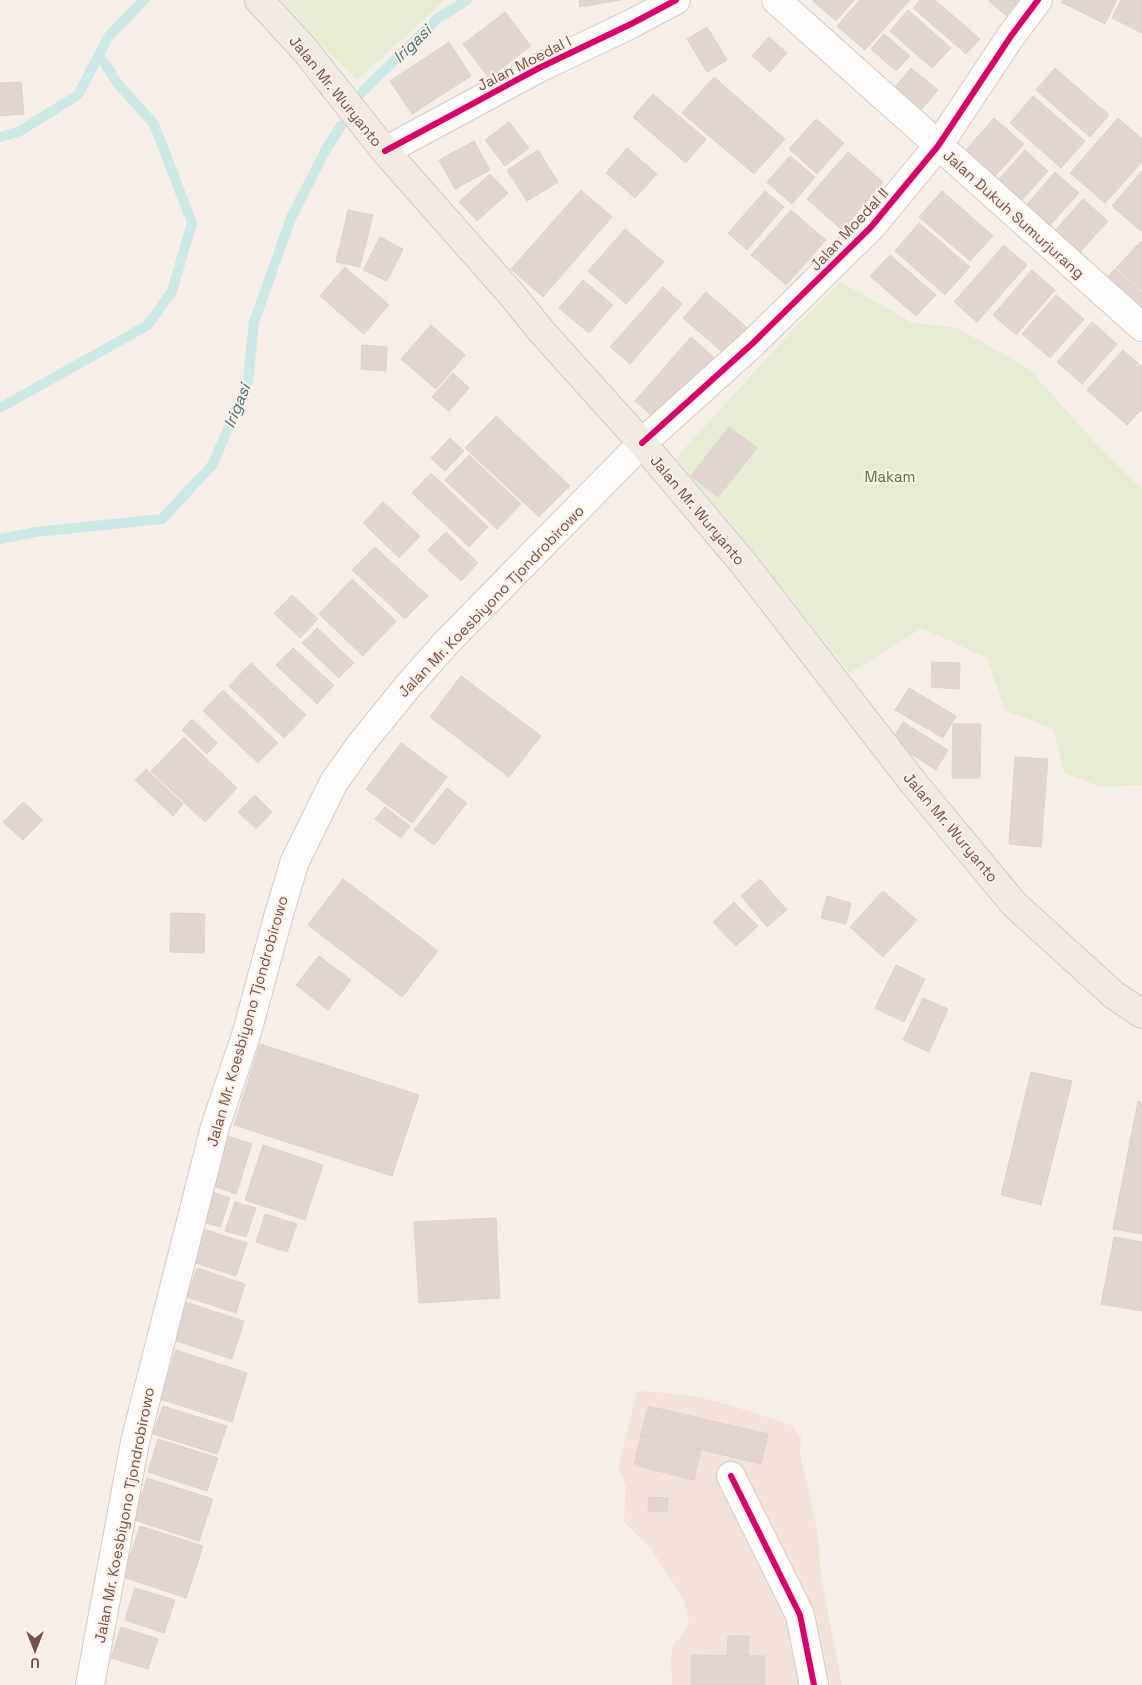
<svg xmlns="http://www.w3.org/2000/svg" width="1142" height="1685" font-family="'Space Grotesk',sans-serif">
<rect width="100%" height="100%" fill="#f6eee7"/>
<path fill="#f2e2d7" d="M637 1391 668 1393 698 1397 729 1405 792 1425 801 1437 800 1453 817 1529 821 1577 842 1685H672L671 1659 673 1645 684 1633 689 1619 685 1602 650 1547 624 1522 626 1485 618 1468Z"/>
<g fill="#e6ecd2">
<path d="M276 0H445L357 80Z"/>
<path d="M840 282 913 323 958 328 1030 370 1099 447 1142 489V785L1101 787 1064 773 1053 729 1005 710 987 658 922 628 850 673 675 459 801 321Z"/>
</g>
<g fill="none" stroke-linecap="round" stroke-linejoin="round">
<g stroke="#c9e8e6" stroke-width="10">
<path d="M361 93 437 19 467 0"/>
<path d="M0 137 20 131 78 95 109 36 144 0"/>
<path d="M0 408 148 325 172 291 192 223 154 124 118 84 99 55"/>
<path d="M0 539 36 532 162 519 213 464 248 382 254 322 291 218 325 151 341 126"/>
</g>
</g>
<g fill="#e2d5cf" stroke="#dfd0ca">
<path d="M579 0H621L580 7Z"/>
<path d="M812 0H854L836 21Z"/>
<path d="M860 0H910L865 50 837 26Z"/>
<path d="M920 0H935L980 39 966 54 913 8Z"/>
<path d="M988 0H1023L1008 17Z"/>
<path d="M1063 0H1117L1105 24 1061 2Z"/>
<path d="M1121 0H1142V33L1112 18Z"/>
<path d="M908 10 951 48 932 68 890 31Z"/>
<path d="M505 12 531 46 489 78 463 44Z"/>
<path d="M707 27 727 60 707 72 687 39Z"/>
<path d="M884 34 910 56 896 71 871 49Z"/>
<path d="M769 37 787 53 770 72 752 56Z"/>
<path d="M449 42 471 76 412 114 390 81Z"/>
<path d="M911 68 938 90 921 110 895 87Z"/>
<path d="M1055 68 1109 115 1090 137 1036 90Z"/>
<path d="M714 77 785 139 754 174 682 113Z"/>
<path d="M21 82 24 114 0 116V83Z"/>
<path d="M653 94 706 139 686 163 633 117Z"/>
<path d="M1033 96 1085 141 1061 168 1010 123Z"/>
<path d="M994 118 1024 144 986 186 957 160Z"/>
<path d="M1118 118 1142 139V162L1105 203 1070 173Z"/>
<path d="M816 119 844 143 817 174 789 149Z"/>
<path d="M509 122 529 148 505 166 485 140Z"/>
<path d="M474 141 490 170 455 189 439 160Z"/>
<path d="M627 148 657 174 635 198 606 173Z"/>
<path d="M538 150 558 182 527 201 507 170Z"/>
<path d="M1025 150 1048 171 1013 210 990 189Z"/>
<path d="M848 152 883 182 842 230 807 199Z"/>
<path d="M790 156 815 177 792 204 767 182Z"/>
<path d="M1142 171V230L1141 231 1112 206Z"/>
<path d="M1055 172 1079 193 1040 236 1017 216Z"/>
<path d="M490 174 508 193 477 221 459 202Z"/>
<path d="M581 190 612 217 543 297 511 269Z"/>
<path d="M765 191 784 207 747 250 728 233Z"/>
<path d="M942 191 993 236 970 261 919 217Z"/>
<path d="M1083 199 1108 221 1070 263 1045 242Z"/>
<path d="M348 210 373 215 360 267 336 262Z"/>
<path d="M791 210 826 240 786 285 751 255Z"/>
<path d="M919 223 970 267 945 295 895 251Z"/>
<path d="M625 229 664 262 626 304 588 271Z"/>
<path d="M380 237 403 249 387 281 363 270Z"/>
<path d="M1141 241 1142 242V290L1116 268Z"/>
<path d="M1004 245 1027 265 977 322 954 302Z"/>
<path d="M890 255 936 295 916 316 870 276Z"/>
<path d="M345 267 389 305 364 334 320 296Z"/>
<path d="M1115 269 1142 292V311L1099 287Z"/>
<path d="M1032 270 1055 290 1016 335 993 315Z"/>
<path d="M583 280 613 305 589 333 559 308Z"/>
<path d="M663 287 682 304 630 364 610 347Z"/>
<path d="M706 292 751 331 728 357 683 318Z"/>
<path d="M1056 295 1084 319 1050 358 1022 334Z"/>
<path d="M1092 322 1117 344 1082 384 1057 362Z"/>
<path d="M431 325 465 355 436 389 401 359Z"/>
<path d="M691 337 717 360 661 424 635 401Z"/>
<path d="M362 345 387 347 386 371 361 369Z"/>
<path d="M1123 350 1142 367V409L1127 425 1087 390Z"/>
<path d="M453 373 469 388 449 411 432 397Z"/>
<path d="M496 416 570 486 539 517 465 448Z"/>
<path d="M729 427 757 448 718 497 691 476Z"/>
<path d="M450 438 464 451 445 471 431 458Z"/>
<path d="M469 455 521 504 497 529 445 480Z"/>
<path d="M431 473 488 527 469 547 412 493Z"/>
<path d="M383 502 420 536 399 558 363 523Z"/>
<path d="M446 532 478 563 461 581 428 550Z"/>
<path d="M375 547 428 596 405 619 352 570Z"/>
<path d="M352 579 396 621 363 656 319 614Z"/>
<path d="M292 595 318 619 300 638 274 613Z"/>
<path d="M317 628 354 663 339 678 302 643Z"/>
<path d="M293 648 334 685 317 704 276 665Z"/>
<path d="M932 662 960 663 959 689 931 687Z"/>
<path d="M251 663 306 715 284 738 229 686Z"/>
<path d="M461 676 541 736 509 777 430 717Z"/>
<path d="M909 688 956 716 943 738 895 710Z"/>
<path d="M223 690 278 743 258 763 203 711Z"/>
<path d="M192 719 217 743 207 754 182 730Z"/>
<path d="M903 722 948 750 936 770 891 741Z"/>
<path d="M953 724H981L980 778H952Z"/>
<path d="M184 737 237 788 205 822 151 771Z"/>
<path d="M401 743 447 777 412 823 366 789Z"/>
<path d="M1015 757 1048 759 1041 847 1009 844Z"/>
<path d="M146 769 183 804 173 816 135 780Z"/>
<path d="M447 788 467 803 434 845 414 830Z"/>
<path d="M255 795 272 812 256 829 238 812Z"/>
<path d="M23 802 43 820 23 840 3 822Z"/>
<path d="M385 807 410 826 401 838 375 819Z"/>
<path d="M343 879 438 951 402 997 308 925Z"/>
<path d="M760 879 787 910 767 927 741 896Z"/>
<path d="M883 891 917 920 883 957 850 927Z"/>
<path d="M827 896 851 903 846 924 821 918Z"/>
<path d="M734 902 758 926 736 946 713 922Z"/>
<path d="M171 913 205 914 204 953 170 952Z"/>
<path d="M319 956 351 980 328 1010 296 985Z"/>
<path d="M896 965 925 979 904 1022 875 1008Z"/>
<path d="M923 998 948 1009 929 1052 903 1040Z"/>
<path d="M260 1044 419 1095 392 1176 234 1125Z"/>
<path d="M1031 1072 1072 1081 1041 1205 1001 1195Z"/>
<path d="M1138 1101 1142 1102V1234L1113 1229Z"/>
<path d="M227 1136 252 1144 236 1194 211 1185Z"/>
<path d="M263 1145 323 1165 305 1220 245 1200Z"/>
<path d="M213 1192 230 1198 220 1227 203 1222Z"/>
<path d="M235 1202 256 1208 246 1237 225 1231Z"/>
<path d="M265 1214 297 1224 287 1252 256 1242Z"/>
<path d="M496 1218 500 1298 419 1303 414 1222Z"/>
<path d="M197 1227 247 1243 236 1276 186 1260Z"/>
<path d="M1114 1237 1142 1242V1311L1101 1304Z"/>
<path d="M197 1268 245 1284 236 1313 187 1297Z"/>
<path d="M182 1301 244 1321 232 1359 170 1339Z"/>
<path d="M176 1350 247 1373 232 1422 160 1399Z"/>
<path d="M163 1406 227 1426 217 1454 153 1434Z"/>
<path d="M648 1406 768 1434 761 1464 641 1435Z"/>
<path d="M641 1435 701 1450 694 1480 634 1465Z"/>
<path d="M158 1439 218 1458 207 1491 148 1472Z"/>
<path d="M147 1478 213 1499 199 1541 134 1520Z"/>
<path d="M649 1497 668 1498 667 1512 648 1511Z"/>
<path d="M140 1526 203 1546 186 1598 123 1577Z"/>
<path d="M135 1588 175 1600 164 1633 125 1620Z"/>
<path d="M121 1627 158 1639 148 1669 111 1658Z"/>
<path d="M728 1636H749V1656H727Z"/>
<path d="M691 1655 765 1656V1685H691Z"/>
</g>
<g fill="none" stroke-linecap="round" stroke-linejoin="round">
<g stroke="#d4cac5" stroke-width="30">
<g id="minor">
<path d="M776 0 1142 327"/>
<path d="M385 151 539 68 631 24 676 0"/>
<path d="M642 443 753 343 871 227 938 146 1011 36 1038 0"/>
<path d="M731 1476 800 1615 814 1685"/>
</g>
</g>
<g stroke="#d5c9c4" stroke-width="30">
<path id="secondary" d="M90 1685 135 1442 215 1127 247 1032 279 914 295 861 334 782 361 744 408 686 446 643 642 443"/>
</g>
<g stroke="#d5c8c4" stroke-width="30">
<path id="primary" d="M259 0 305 50 385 151 512 295 542 332 642 443 744 564 912 781 1014 904 1114 995 1142 1014"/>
</g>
<use href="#minor" stroke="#fefcfb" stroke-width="28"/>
<use href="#secondary" stroke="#fefcfb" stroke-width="28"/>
<use href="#primary" stroke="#f2ebe4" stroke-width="28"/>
<g stroke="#fff2e8" stroke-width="9">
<g id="cycleway">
<path d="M385 151 539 68 631 24 676 0"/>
<path d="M642 443 753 343 871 227 938 146 1011 36 1038 0"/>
<path d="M731 1476 800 1615 814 1685"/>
</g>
</g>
<use href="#cycleway" stroke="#d6006c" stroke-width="6"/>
</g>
<g text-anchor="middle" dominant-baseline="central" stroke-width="4" stroke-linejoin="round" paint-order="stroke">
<g font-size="15" fill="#745048" stroke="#fff2e8">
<text transform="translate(524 63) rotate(-27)">Jalan Moedal I</text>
<text transform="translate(336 91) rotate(51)">Jalan Mr. Wuryanto</text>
<text transform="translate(1014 214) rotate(42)">Jalan Dukuh Sumurjurang</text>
<text transform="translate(849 229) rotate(-47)">Jalan Moedal II</text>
<text transform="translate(698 510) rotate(50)">Jalan Mr. Wuryanto</text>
<text transform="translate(491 601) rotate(-46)">Jalan Mr. Koesbiyono Tjondrobirowo</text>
<text transform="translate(951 827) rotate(50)">Jalan Mr. Wuryanto</text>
<text transform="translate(247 1021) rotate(-74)">Jalan Mr. Koesbiyono Tjondrobirowo</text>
<text transform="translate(124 1515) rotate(-79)">Jalan Mr. Koesbiyono Tjondrobirowo</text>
</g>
<g font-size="15" fill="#57743d" stroke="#fff2e8">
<text x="890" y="476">Makam</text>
</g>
<g font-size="16" font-style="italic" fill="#397373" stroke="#fff2e8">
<text transform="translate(412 44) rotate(-44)">Irigasi</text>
<text transform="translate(237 406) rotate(-68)">Irigasi</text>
</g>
</g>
<g transform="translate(35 1650) rotate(180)" stroke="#fff2e8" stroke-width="4" paint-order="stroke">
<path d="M0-4L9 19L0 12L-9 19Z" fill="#745048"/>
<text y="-8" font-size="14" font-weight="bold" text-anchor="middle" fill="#745048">U</text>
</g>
</svg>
